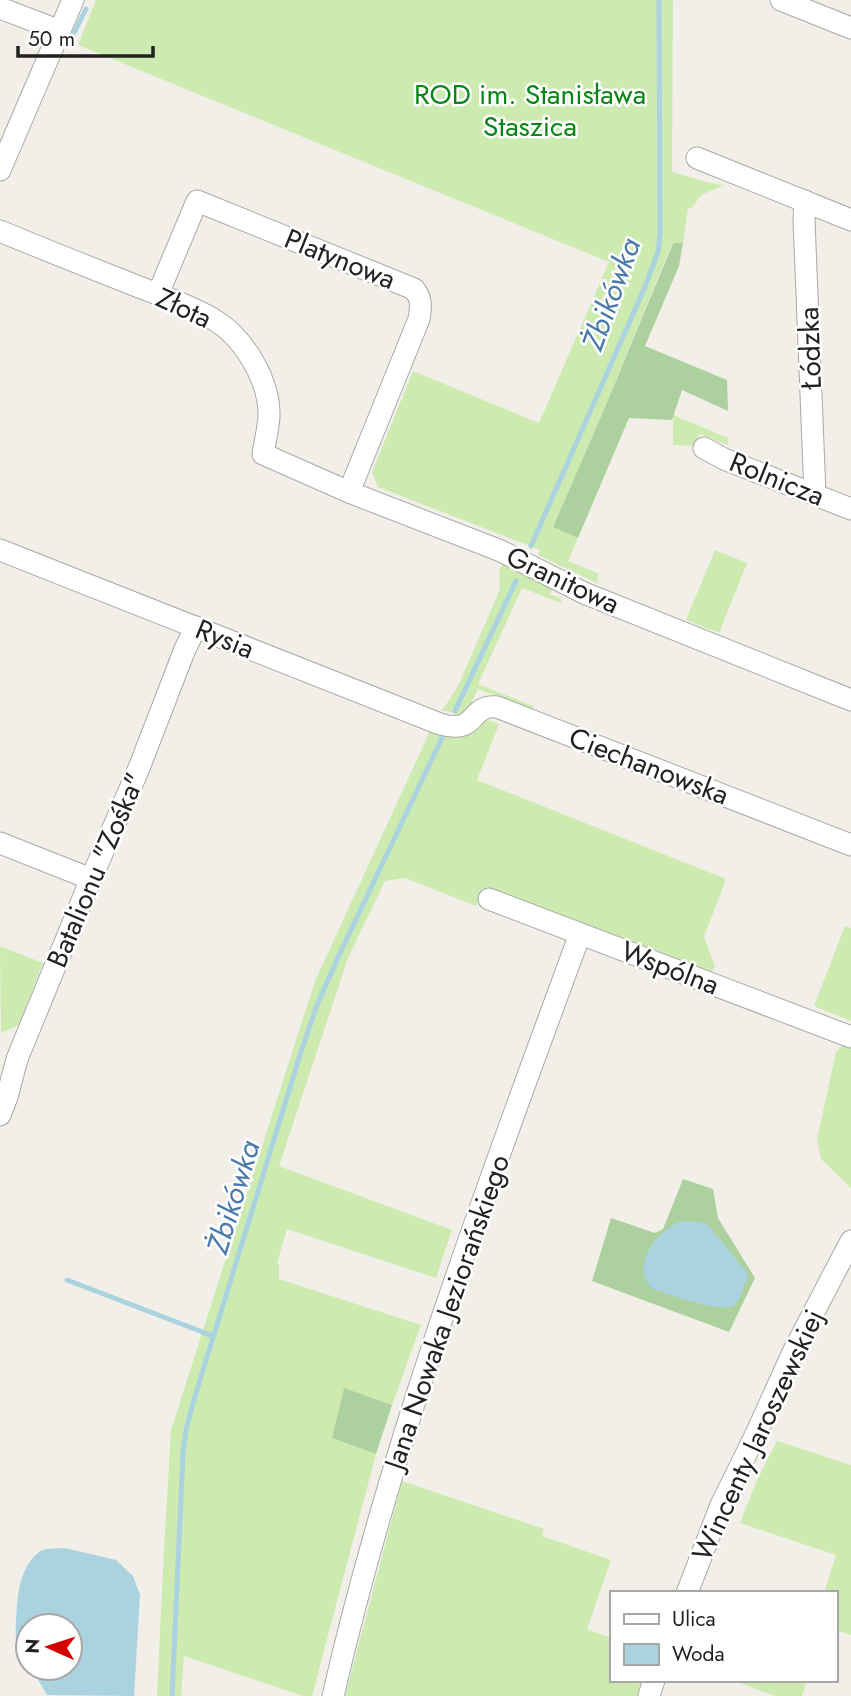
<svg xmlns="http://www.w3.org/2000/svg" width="851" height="1696" font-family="Jost,sans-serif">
<rect width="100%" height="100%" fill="#f2efe9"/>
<g fill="#cdebb0">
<path d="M96 0H673L672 172C690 176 706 184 724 185L701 195 692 208H688L683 243H672L603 412 553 527 578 538 568 561 599 574 597 580 599 584 538 555 540 550 378 487 372 472 413 371 539 423 609 262 78 45Z"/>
<path d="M673 415 728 438V445L700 434 694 446 673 445Z"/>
<path d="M715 550 747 563 719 633 686 620Z"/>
<path d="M503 563 553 588 550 594 561 599V603L522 588 478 684 535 707 530 709 478 689 466 715 463 717 448 711H442L459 684 500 589 499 570Z"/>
<path d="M485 719 499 724 477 780 726 879 704 937 715 966 710 975 483 892 476 906 405 878 385 881 348 958 279 1166 452 1230 436 1278 287 1229 277 1263 279 1265V1279L421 1325 392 1405 344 1389 332 1438 376 1454 312 1696H303L184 1656 181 1696H157L164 1549 171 1430 315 981 431 729 455 738 469 735 476 725Z"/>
<path d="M845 926 851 928V1021L814 1006Z"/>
<path d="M0 946 43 963 19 1025 1 1033Z"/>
<path d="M844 1044 851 1047V1188L821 1159 817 1139 836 1052Z"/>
<path d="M777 1441 851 1465V1635L835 1630V1593H824L836 1555 740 1523 757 1480Z"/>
<path d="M402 1481 544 1529 542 1536 611 1560 587 1629 611 1638V1680H644L637 1696H345Z"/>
<path d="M732 1680H807L802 1696H775Z"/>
</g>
<g fill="#add19e">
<path d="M673 243H683L679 266 645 346 727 380 728 411 682 390 672 420 629 418 578 538 553 527 603 412Z"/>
<path d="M683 1179 713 1189 718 1218 755 1278 729 1332 592 1281 611 1218 655 1233 663 1229Z"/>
<path d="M344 1388 392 1405 376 1454 332 1438Z"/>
</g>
<g fill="#aad3df">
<path d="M682 1221 698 1222 708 1225 745 1270 748 1276 747 1280C744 1287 740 1299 735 1305 725 1315 668 1294 653 1289 628 1268 657 1229 682 1221Z"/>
<path d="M65 1548 116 1560 133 1576 140 1595 134 1696 47 1695 31 1668H70V1626H28V1662C24 1655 17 1646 16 1637 15 1632 16 1626 16 1621 17 1598 19 1568 38 1553 45 1547 56 1549 65 1548Z"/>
</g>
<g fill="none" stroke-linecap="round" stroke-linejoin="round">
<g stroke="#aad3df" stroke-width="5">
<path d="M73 35 86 9"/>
<path d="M531 546 644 289 658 252 660 234 659 0"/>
<path d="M455 711 516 581"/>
<path d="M67 1280 213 1336"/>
<path d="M172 1696 183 1454 186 1430 192 1406 300 1055 317 1005 340 953 442 738"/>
</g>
<g stroke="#a9a9a9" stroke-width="23">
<g id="minor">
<path d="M781 0 851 28"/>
<path d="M0 8 60 31"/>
<path d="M697 158 851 220"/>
<path d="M0 170 73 0"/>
<path d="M805 201 804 220 815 494"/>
<path d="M0 231C43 249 86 266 129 283 156 294 188 304 213 319 244 337 270 381 269 417 268 429 265 442 263 454L349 492 501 551 584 593 851 700"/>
<path d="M158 294 197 201 414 289C422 298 421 307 419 319L349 492"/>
<path d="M704 448 724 459 851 509"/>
<path d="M0 550 440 724C479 735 468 704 497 707L851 845"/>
<path d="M0 843 91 879"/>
<path d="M489 899 851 1037"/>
<path d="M0 1115 7 1097 17 1059 91 879 139 768 185 649 196 627"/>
<path d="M687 1593 721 1505 756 1434 794 1350 851 1241"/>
<path d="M333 1696C393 1435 488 1184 580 934"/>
<path d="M649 1696 654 1680"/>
</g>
</g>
<use href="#minor" stroke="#fff" stroke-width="21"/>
</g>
<g text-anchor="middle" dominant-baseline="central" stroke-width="5" stroke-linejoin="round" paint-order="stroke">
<g font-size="28" fill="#0c8416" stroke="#fff">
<text x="530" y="94">ROD im. Stanisława<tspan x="530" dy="32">Staszica</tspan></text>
</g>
<g font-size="28" fill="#222" stroke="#fff">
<text transform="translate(340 259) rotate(22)">Platynowa</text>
<text transform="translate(184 308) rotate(25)">Złota</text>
<text transform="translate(810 348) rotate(-92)">Łódzka</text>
<text transform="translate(777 479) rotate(22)">Rolnicza</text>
<text transform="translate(563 580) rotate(25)">Granitowa</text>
<text transform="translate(225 639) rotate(22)">Rysia</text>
<text transform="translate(649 766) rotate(21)">Ciechanowska</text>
<text transform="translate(96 870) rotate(-67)">Batalionu "Zośka"</text>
<text transform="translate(670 968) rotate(21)">Wspólna</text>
<text transform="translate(447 1312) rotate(-71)">Jana Nowaka Jeziorańskiego</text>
<text transform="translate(758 1435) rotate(-65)">Wincenty Jaroszewskiej</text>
</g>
<g font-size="30" font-style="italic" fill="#4a7aab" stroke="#fff">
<text transform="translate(611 294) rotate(-70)">Żbikówka</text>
<text transform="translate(233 1197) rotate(-73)">Żbikówka</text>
</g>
</g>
<rect x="610" y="1591" width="228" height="91" fill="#ffffff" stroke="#a7a7a7" stroke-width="2"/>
<rect x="624" y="1614" width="35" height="10" fill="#ffffff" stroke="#a7a7a7" stroke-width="2"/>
<text x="672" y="1626" font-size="21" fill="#222222">Ulica</text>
<rect x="624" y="1644" width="35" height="21" fill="#aad3df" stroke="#a7a7a7" stroke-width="2"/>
<text x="672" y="1661" font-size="21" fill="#222222">Woda</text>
<g transform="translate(49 1647) rotate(273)"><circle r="33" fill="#ffffff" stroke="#a7a7a7" stroke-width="2"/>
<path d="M0-5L12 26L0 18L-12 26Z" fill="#d40000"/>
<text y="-10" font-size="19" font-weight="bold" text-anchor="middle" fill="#222222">N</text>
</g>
<path d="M18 46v10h135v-10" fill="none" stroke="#222222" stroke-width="3.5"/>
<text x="28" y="46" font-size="21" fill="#222222" stroke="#ffffff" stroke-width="5" paint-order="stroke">50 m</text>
</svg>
